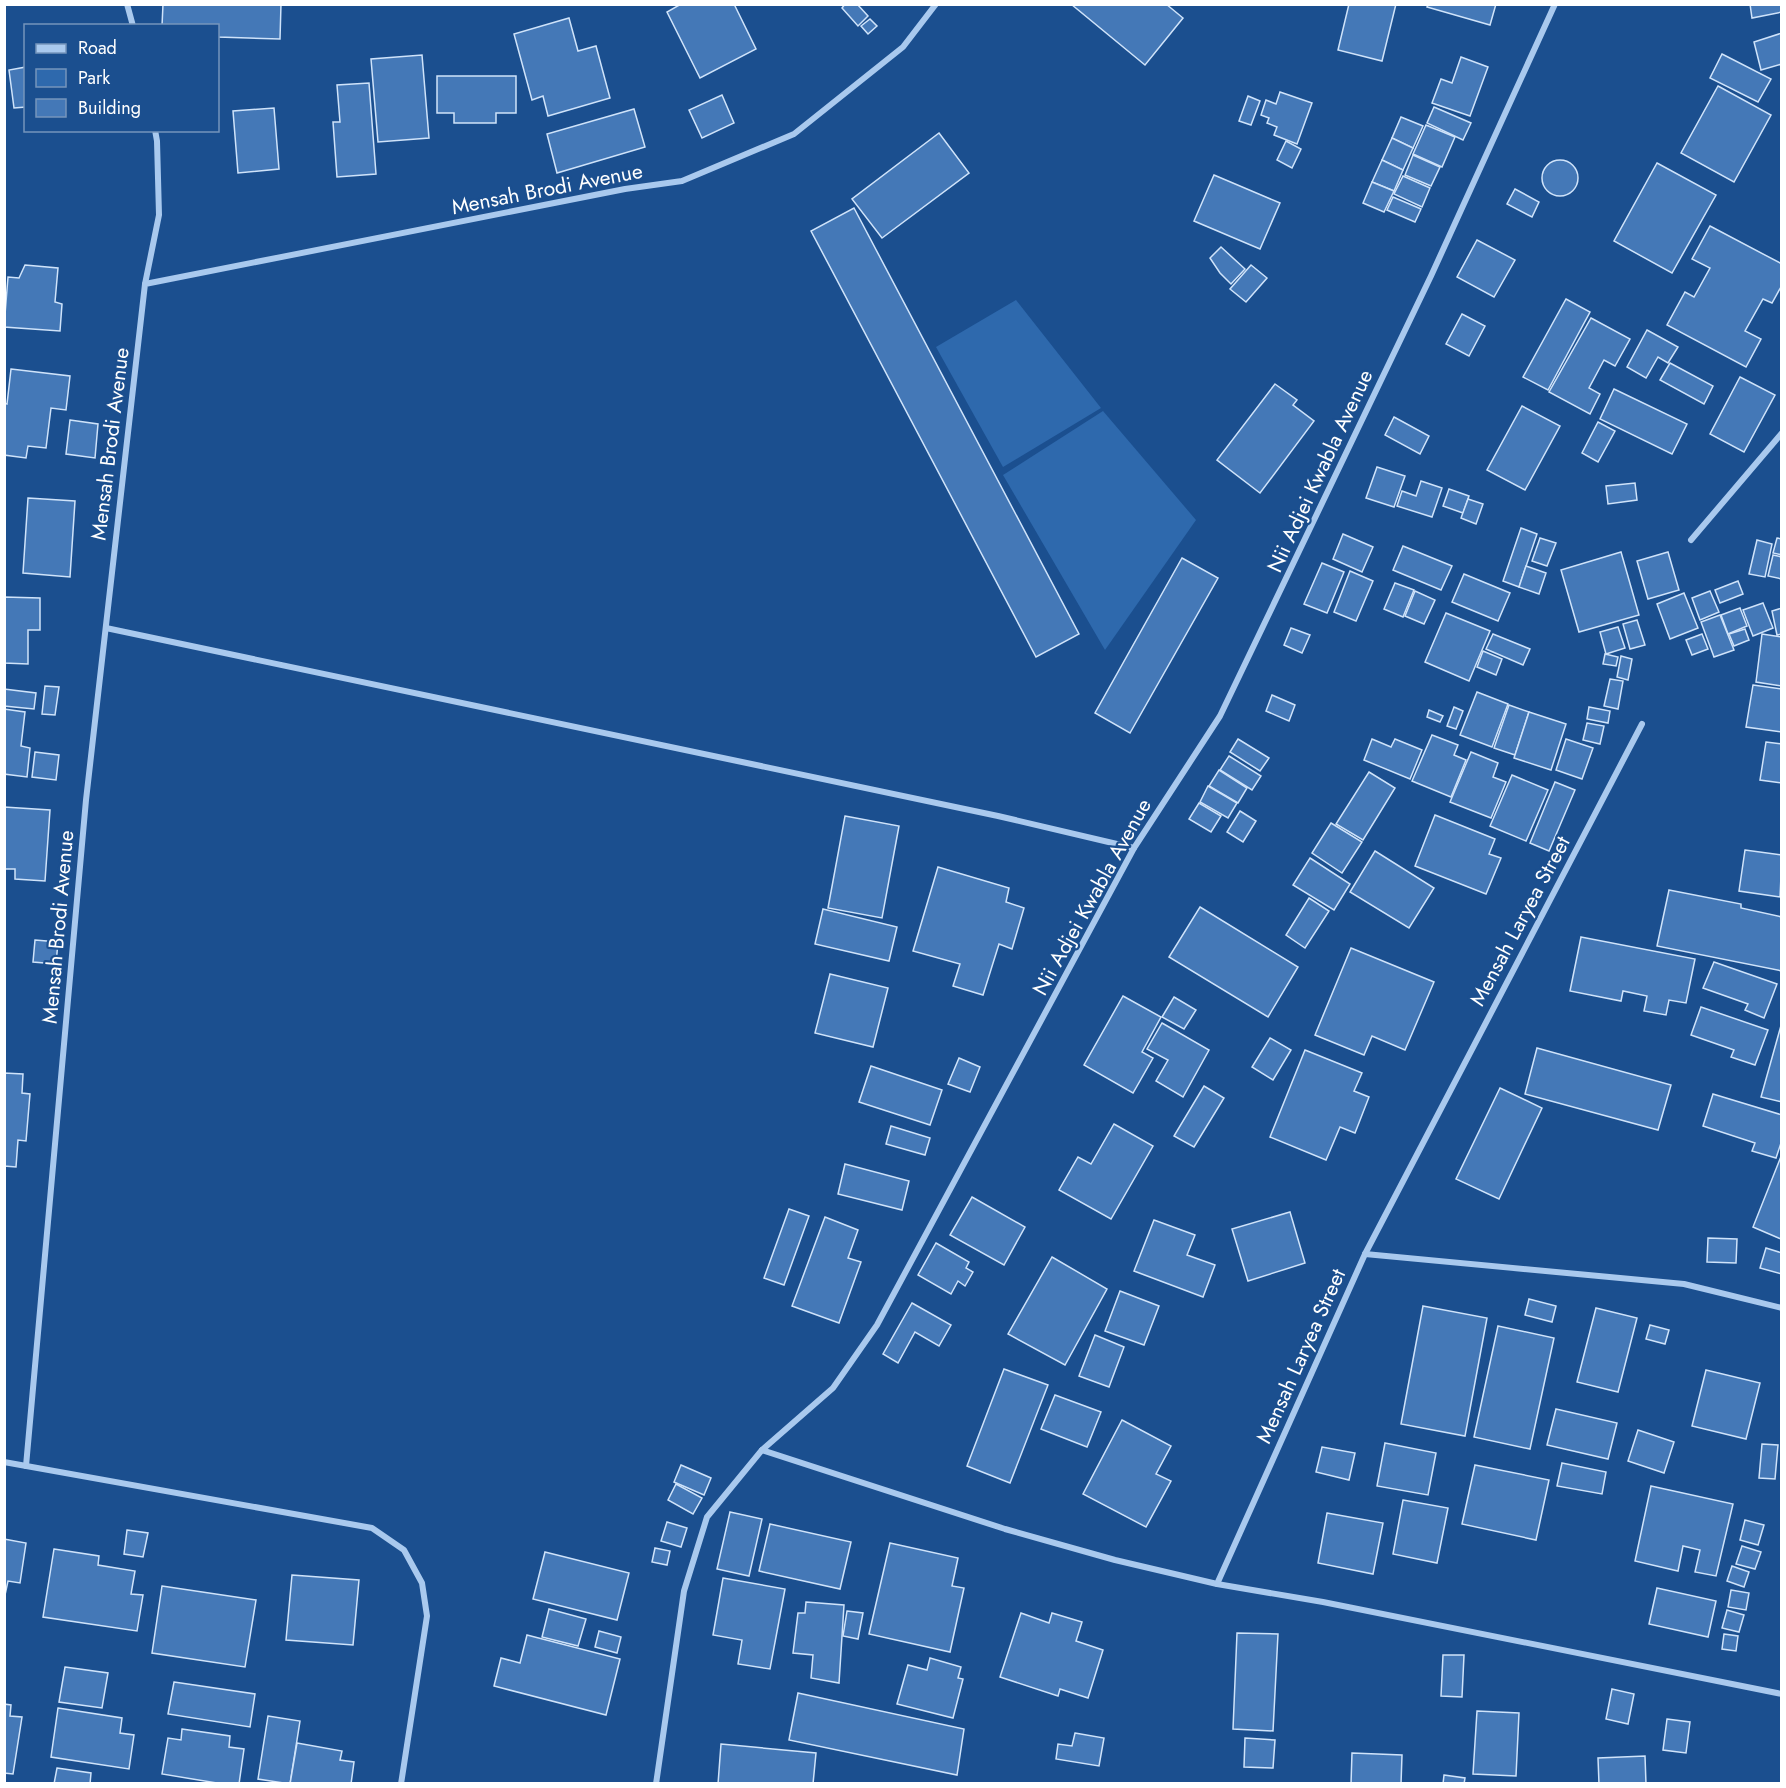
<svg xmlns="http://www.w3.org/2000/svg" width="1786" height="1788" font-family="Jost,sans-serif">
<rect width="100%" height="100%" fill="#1b4f8f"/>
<g fill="#2e69ad">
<path d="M1016 300 1101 408 1003 467 936 347Z"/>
<path d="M1103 411 1196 520 1105 650 1003 475Z"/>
</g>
<g fill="#4478b7" stroke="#cfe3fa" stroke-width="1.5">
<path d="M163 4H281L280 39 218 37V26H162Z"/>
<path d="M681 4H734L756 49 700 78 667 12Z"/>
<path d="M845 4H857L868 16 858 26 842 8Z"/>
<path d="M1071 4H1166L1183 18 1145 65Z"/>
<path d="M1349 4H1396L1382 61 1338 50Z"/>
<path d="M1428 4H1496L1490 25 1427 7Z"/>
<path d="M1750 4H1782V12L1752 18Z"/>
<path d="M569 18 578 51 596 46 610 98 548 116 543 96 532 100 514 34Z"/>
<path d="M870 19 877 26 868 34 861 26Z"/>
<path d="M1782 33V64L1761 70 1754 42Z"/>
<path d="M1722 54 1771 79 1758 102 1710 78Z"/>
<path d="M422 55 429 138 378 142 371 59Z"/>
<path d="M1461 57 1488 67 1470 116 1432 103 1441 79 1452 83Z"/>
<path d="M26 67V107L14 108 9 70Z"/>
<path d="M437 76H516V113H496V123H454V113H437Z"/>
<path d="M369 83 376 174 337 177 333 122H340L337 85Z"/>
<path d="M1718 86 1771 115 1734 182 1681 153Z"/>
<path d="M1280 92 1312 103 1297 144 1274 135 1277 127 1267 123 1269 118 1261 115 1266 100 1276 104Z"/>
<path d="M722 95 734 123 702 138 689 110Z"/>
<path d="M1248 96 1260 101 1251 125 1239 121Z"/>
<path d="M1434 107 1471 123 1463 140 1427 123Z"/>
<path d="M274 108 279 169 238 173 233 111Z"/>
<path d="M634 109 645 147 557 173 547 134Z"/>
<path d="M1401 117 1423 126 1413 148 1392 138Z"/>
<path d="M1426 125 1455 137 1442 167 1413 154Z"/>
<path d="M939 133 969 173 882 238 852 199Z"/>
<path d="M1392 138 1413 148 1403 170 1382 160Z"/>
<path d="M1286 141 1301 149 1292 168 1277 160Z"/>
<path d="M1413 155 1440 167 1431 186 1405 175Z"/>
<circle cx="1560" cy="178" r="18"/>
<path d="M1382 160 1403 170 1394 191 1372 182Z"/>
<path d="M1657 163 1716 195 1672 273 1614 241Z"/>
<path d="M1214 175 1280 203 1260 249 1194 221Z"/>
<path d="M1403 176 1430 188 1422 207 1394 194Z"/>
<path d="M1372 182 1394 191 1384 212 1363 203Z"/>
<path d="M1515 189 1539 202 1532 217 1507 204Z"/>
<path d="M1393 197 1421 209 1415 222 1387 210Z"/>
<path d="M854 208 1079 634 1036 657 811 231Z"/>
<path d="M1710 226 1782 264V285L1772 303 1763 299 1745 331 1761 339 1746 367 1667 325 1685 292 1694 297 1710 268 1692 259Z"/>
<path d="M1477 240 1515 260 1494 297 1457 277Z"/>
<path d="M1221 247 1245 269 1231 284 1220 273 1210 258Z"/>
<path d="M25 265 58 268 55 302 62 304 60 331 4 327 8 277 19 278Z"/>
<path d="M1251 265 1267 278 1246 302 1230 289Z"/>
<path d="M1566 299 1590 312 1548 390 1523 377Z"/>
<path d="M1462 314 1485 326 1469 356 1446 344Z"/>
<path d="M1591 318 1630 339 1615 366 1604 360 1589 388 1600 394 1590 414 1549 392Z"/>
<path d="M1647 330 1678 347 1668 363 1658 357 1646 378 1627 367Z"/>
<path d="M1670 363 1713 386 1704 404 1660 380Z"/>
<path d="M11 369 70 376 66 410 51 408 46 448 28 446 26 458 4 455V403L7 404Z"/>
<path d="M1740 377 1775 395 1744 452 1710 434Z"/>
<path d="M1275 384 1297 400 1293 405 1314 421 1260 493 1217 460Z"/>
<path d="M1614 389 1687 424 1672 454 1600 419Z"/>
<path d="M1522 406 1560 426 1525 490 1487 470Z"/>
<path d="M1394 417 1429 436 1420 454 1385 435Z"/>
<path d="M70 420 98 424 95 458 66 454Z"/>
<path d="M1598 422 1615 431 1598 462 1582 453Z"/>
<path d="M1377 467 1405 476 1394 507 1366 498Z"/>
<path d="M1421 481 1442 488 1432 517 1397 506 1402 491 1416 496Z"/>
<path d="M1635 483 1637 500 1608 504 1606 486Z"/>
<path d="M1449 489 1469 496 1463 513 1443 506Z"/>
<path d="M28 498 75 501 70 577 23 573Z"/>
<path d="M1468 499 1483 504 1476 524 1461 518Z"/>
<path d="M1521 528 1537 534 1519 587 1503 581Z"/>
<path d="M1343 534 1373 547 1362 572 1333 559Z"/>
<path d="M1540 538 1556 543 1547 566 1532 561Z"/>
<path d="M1777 538 1782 539V555L1773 553Z"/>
<path d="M1757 540 1772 544 1765 577 1749 574Z"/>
<path d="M1403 546 1452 566 1441 590 1393 570Z"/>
<path d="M1621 552 1639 615 1579 632 1561 570Z"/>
<path d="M1668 552 1679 590 1648 599 1637 561Z"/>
<path d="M1773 555 1782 557V579L1768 576Z"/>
<path d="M1182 558 1218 578 1130 733 1095 713Z"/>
<path d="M1322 563 1344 572 1327 613 1304 604Z"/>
<path d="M1526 566 1546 573 1539 594 1519 587Z"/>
<path d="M1350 571 1373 581 1356 621 1334 612Z"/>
<path d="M1464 574 1510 593 1498 621 1452 602Z"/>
<path d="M1738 581 1743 594 1720 603 1715 590Z"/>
<path d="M1395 583 1414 590 1403 617 1384 609Z"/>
<path d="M1415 591 1435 600 1424 624 1405 616Z"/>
<path d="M1710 591 1719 612 1700 620 1692 598Z"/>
<path d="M1684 593 1698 628 1670 639 1657 604Z"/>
<path d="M4 597 40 598V630H28V664L4 663Z"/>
<path d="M1763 603 1773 628 1753 636 1743 610Z"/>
<path d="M1740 608 1747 626 1728 634 1721 615Z"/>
<path d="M1782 608V634L1777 635 1772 611Z"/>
<path d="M1446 613 1490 631 1469 681 1425 662Z"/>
<path d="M1720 615 1734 650 1714 657 1701 622Z"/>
<path d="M1637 620 1645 645 1630 649 1623 624Z"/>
<path d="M1618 627 1625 648 1606 654 1600 632Z"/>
<path d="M1291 628 1310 635 1302 653 1284 645Z"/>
<path d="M1745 629 1749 640 1734 646 1729 634Z"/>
<path d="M1493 634 1530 649 1523 665 1486 649Z"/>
<path d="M1702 634 1708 649 1692 655 1686 640Z"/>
<path d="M1762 634 1782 637V686L1756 682Z"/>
<path d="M1483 651 1502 659 1496 675 1477 667Z"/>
<path d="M1605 654 1618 657 1616 666 1603 664Z"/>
<path d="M1621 656 1632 659 1628 680 1617 677Z"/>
<path d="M1610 679 1623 681 1618 709 1604 706Z"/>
<path d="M1753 685 1782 689V732L1746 727Z"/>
<path d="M45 686 59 687 55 715 42 714Z"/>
<path d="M4 689 36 693 34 709 4 706Z"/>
<path d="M1477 692 1508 704 1492 747 1460 735Z"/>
<path d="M1272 695 1295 705 1289 721 1266 711Z"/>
<path d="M1509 705 1529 712 1515 755 1494 748Z"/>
<path d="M1454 707 1463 711 1456 729 1447 726Z"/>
<path d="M1589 707 1610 711 1608 723 1587 719Z"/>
<path d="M4 709 25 712 21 746 30 748 27 777 4 774Z"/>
<path d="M1429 710 1443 716 1440 722 1427 717Z"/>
<path d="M1529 712 1566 724 1551 770 1514 758Z"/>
<path d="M1587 723 1604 726 1600 744 1583 740Z"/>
<path d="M1432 735 1458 745 1454 755 1466 760 1451 797 1412 781Z"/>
<path d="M1238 739 1269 758 1260 771 1230 752Z"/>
<path d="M1372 739 1391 747 1395 739 1422 750 1410 779 1364 760Z"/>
<path d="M1566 739 1593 748 1582 779 1556 770Z"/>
<path d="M1766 742 1782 744V783L1760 780Z"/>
<path d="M35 752 59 755 56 780 32 777Z"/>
<path d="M1471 752 1498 763 1493 777 1506 782 1491 818 1450 802Z"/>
<path d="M1229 756 1261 776 1252 790 1220 770Z"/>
<path d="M1219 770 1247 788 1238 803 1209 786Z"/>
<path d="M1369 772 1395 788 1363 840 1336 824Z"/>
<path d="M1512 775 1548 790 1526 841 1490 826Z"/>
<path d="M1555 782 1575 790 1549 851 1530 843Z"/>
<path d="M1208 786 1237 803 1228 818 1200 802Z"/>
<path d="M1199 803 1221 816 1211 832 1189 819Z"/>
<path d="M4 807 50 810 45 881 15 879V869H4Z"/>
<path d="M1240 811 1256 821 1243 842 1227 832Z"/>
<path d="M1435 815 1495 839 1489 854 1501 858 1486 894 1415 866Z"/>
<path d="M845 816 899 826 882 918 828 908Z"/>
<path d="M1331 823 1362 842 1342 873 1312 853Z"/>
<path d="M1745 850 1782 855 1780 897 1739 891Z"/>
<path d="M1375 851 1434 888 1409 928 1350 892Z"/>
<path d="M1310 858 1350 884 1334 910 1293 885Z"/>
<path d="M938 867 1009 888 1006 902 1024 908 1012 949 999 944 983 995 953 986 960 964 913 951Z"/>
<path d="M1669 890 1741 904V908L1782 917V971L1657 946Z"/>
<path d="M1309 898 1329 911 1305 948 1286 935Z"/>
<path d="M1200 907 1298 967 1268 1017 1169 957Z"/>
<path d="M823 909 897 927 889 961 815 944Z"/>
<path d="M1581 937 1695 959 1686 1003 1669 1000 1666 1015 1644 1011 1647 996 1623 991 1621 1001 1570 991Z"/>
<path d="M35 940 58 942 56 964 33 962Z"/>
<path d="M1351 948 1434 982 1405 1050 1372 1036 1364 1055 1315 1035Z"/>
<path d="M1714 962 1777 984 1764 1018 1745 1010 1748 1004 1703 988Z"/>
<path d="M830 974 888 988 873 1047 815 1033Z"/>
<path d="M1123 996 1161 1017 1142 1052 1153 1058 1133 1093 1084 1065Z"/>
<path d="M1174 997 1196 1010 1184 1029 1162 1017Z"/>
<path d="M1701 1007 1768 1030 1755 1065 1731 1057 1734 1050 1691 1035Z"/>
<path d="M1782 1022V1102L1761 1097Z"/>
<path d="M1162 1023 1209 1050 1183 1097 1156 1081 1168 1060 1147 1049Z"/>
<path d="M1270 1038 1291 1050 1273 1080 1252 1067Z"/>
<path d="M1537 1048 1671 1085 1658 1130 1525 1094Z"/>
<path d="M1305 1050 1362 1073 1354 1091 1369 1097 1355 1133 1340 1127 1326 1160 1270 1137Z"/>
<path d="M959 1058 980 1067 970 1092 948 1084Z"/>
<path d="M871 1066 942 1090 930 1125 859 1102Z"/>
<path d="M4 1073 23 1074 22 1093 30 1094 26 1141 18 1140 16 1167 4 1166Z"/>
<path d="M1204 1086 1224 1098 1194 1147 1174 1136Z"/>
<path d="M1500 1088 1542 1108 1499 1199 1456 1179Z"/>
<path d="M1713 1094 1782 1115V1140L1776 1158 1752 1151 1755 1143 1703 1126Z"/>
<path d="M1114 1124 1153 1146 1111 1219 1059 1190 1078 1157 1091 1164Z"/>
<path d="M891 1126 930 1138 925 1155 886 1144Z"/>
<path d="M1782 1154V1238L1781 1239 1753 1227Z"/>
<path d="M845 1164 909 1181 902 1210 838 1194Z"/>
<path d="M972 1197 1025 1227 1004 1265 950 1235Z"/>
<path d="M789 1209 809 1216 784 1285 764 1278Z"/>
<path d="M1290 1212 1305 1263 1248 1281 1232 1229Z"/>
<path d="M825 1217 858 1230 848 1258 861 1262 839 1323 792 1306Z"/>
<path d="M1154 1220 1195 1235 1187 1255 1215 1265 1203 1297 1134 1271Z"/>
<path d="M1708 1238 1737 1239 1736 1263 1707 1262Z"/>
<path d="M936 1243 969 1262 966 1268 973 1272 965 1286 958 1281 951 1294 918 1275Z"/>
<path d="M1766 1248 1782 1253V1274L1760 1268Z"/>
<path d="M1052 1257 1107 1289 1065 1365 1008 1334Z"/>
<path d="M1120 1291 1159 1306 1144 1345 1105 1331Z"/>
<path d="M1529 1299 1556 1306 1552 1322 1525 1315Z"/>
<path d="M912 1303 951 1325 939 1346 915 1332 898 1363 883 1354Z"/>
<path d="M1423 1306 1487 1318 1465 1436 1401 1424Z"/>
<path d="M1596 1308 1637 1318 1618 1392 1577 1382Z"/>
<path d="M1650 1325 1669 1330 1665 1344 1646 1339Z"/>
<path d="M1498 1326 1554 1338 1530 1449 1474 1437Z"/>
<path d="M1095 1335 1124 1347 1109 1387 1079 1376Z"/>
<path d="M1004 1369 1048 1385 1010 1483 967 1466Z"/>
<path d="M1706 1370 1760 1383 1746 1439 1692 1426Z"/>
<path d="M1055 1395 1101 1412 1087 1447 1041 1429Z"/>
<path d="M1556 1409 1617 1423 1608 1459 1547 1445Z"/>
<path d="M1122 1420 1171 1446 1156 1474 1171 1481 1146 1527 1083 1494Z"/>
<path d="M1638 1430 1674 1442 1664 1473 1628 1461Z"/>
<path d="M1385 1443 1436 1453 1428 1495 1377 1486Z"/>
<path d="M1762 1444 1778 1445 1775 1479 1759 1478Z"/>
<path d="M1322 1447 1355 1453 1349 1480 1316 1472Z"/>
<path d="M1562 1463 1606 1472 1602 1494 1557 1486Z"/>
<path d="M681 1465 711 1478 704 1495 674 1482Z"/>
<path d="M1475 1465 1549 1480 1536 1540 1462 1524Z"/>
<path d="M676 1484 702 1498 693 1514 668 1500Z"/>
<path d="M1651 1486 1733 1504 1716 1576 1695 1572 1700 1550 1683 1546 1678 1571 1635 1561Z"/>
<path d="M1403 1500 1448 1508 1437 1563 1393 1554Z"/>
<path d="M730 1512 762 1519 749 1576 717 1569Z"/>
<path d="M1327 1513 1383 1523 1373 1574 1318 1563Z"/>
<path d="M1745 1520 1764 1525 1758 1545 1740 1540Z"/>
<path d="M667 1522 687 1528 681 1547 661 1541Z"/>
<path d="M770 1524 851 1542 840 1589 759 1571Z"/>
<path d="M127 1530 148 1533 143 1557 124 1554Z"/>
<path d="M4 1539 26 1543 20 1583 8 1581 5 1595Z"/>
<path d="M890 1543 958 1558 952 1586 964 1588 950 1652 869 1634Z"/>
<path d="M1742 1546 1761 1552 1755 1569 1736 1564Z"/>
<path d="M655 1548 670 1551 667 1565 652 1562Z"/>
<path d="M54 1549 99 1556 98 1565 135 1571 131 1594 143 1595 137 1631 43 1617Z"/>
<path d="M545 1552 629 1573 617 1620 533 1599Z"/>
<path d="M1732 1566 1749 1572 1744 1587 1727 1581Z"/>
<path d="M292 1575 359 1580 353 1645 286 1640Z"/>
<path d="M723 1578 785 1589 770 1669 738 1664 742 1640 713 1635Z"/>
<path d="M162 1586 256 1600 245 1667 152 1653Z"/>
<path d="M1657 1588 1716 1601 1708 1637 1649 1624Z"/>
<path d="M1731 1590 1749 1593 1746 1610 1728 1607Z"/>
<path d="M806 1602 844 1605 839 1683 811 1678 813 1655 793 1653 798 1613H805Z"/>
<path d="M549 1609 586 1619 578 1646 542 1637Z"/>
<path d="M1727 1610 1744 1615 1739 1632 1722 1628Z"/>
<path d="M847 1611 863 1613 858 1639 843 1636Z"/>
<path d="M1021 1613 1049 1623 1052 1613 1082 1622 1076 1641 1103 1650 1088 1698 1060 1689 1058 1696 1000 1677Z"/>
<path d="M599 1631 621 1637 617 1653 595 1647Z"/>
<path d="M1237 1633 1278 1634 1273 1731 1233 1729Z"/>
<path d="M1724 1634 1738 1636 1736 1651 1722 1649Z"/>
<path d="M527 1635 620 1659 606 1715 494 1686 501 1658 520 1663Z"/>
<path d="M1443 1655H1464L1462 1697 1441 1696Z"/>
<path d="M930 1658 961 1667 958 1678 963 1679 953 1718 897 1704 908 1665 927 1670Z"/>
<path d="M65 1667 108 1673 102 1708 59 1702Z"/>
<path d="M174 1682 255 1694 250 1727 168 1714Z"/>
<path d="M1612 1689 1634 1694 1628 1724 1606 1719Z"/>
<path d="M798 1693 964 1729 957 1775 789 1740Z"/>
<path d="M4 1704 11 1705 10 1716 22 1717 13 1774 4 1773Z"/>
<path d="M58 1708 122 1718 120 1733 134 1735 129 1769 51 1757Z"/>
<path d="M1477 1711 1519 1713 1516 1776 1473 1774Z"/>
<path d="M268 1716 300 1721 290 1784 258 1779Z"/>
<path d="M1667 1719 1690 1722 1686 1753 1663 1750Z"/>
<path d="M182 1729 230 1736 229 1747 244 1749 239 1784H223L162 1774 168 1738 181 1740Z"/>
<path d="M1075 1733 1104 1738 1099 1766 1056 1759 1058 1744 1072 1746Z"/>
<path d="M1245 1738 1275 1740 1273 1768 1244 1767Z"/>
<path d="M297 1743 342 1751 340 1760 354 1762 351 1784H290Z"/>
<path d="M721 1744 816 1753 813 1784H718Z"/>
<path d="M1352 1753 1402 1755 1401 1784H1351Z"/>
<path d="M1645 1756 1646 1784H1599L1598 1758Z"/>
<path d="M57 1768 91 1773 90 1784H54Z"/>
<path d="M1444 1775 1465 1778 1464 1784H1443Z"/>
</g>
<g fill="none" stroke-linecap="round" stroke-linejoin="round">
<g stroke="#a9c9ee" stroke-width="6">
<path d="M127 4 133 26"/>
<path d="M145 284 159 215 157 141 155 130"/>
<path d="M1691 540 1782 433"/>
<path d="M106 628 998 816 1134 848"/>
<path d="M1365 1254 1684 1284 1782 1308"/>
<path d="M762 1450 1005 1529 1115 1560 1217 1584 1365 1254 1642 724"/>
<path d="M4 1462 372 1528 404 1550 422 1583 427 1616 401 1784"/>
<path d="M26 1466 86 800 145 284 625 189 682 181 794 134 903 47 936 4"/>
<path d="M1217 1584 1323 1602 1782 1694"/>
<path d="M656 1784 684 1591 707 1517 762 1450 833 1388 877 1325 1134 848 1220 716 1431 276 1555 4"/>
</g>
</g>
<g text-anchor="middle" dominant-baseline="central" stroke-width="4.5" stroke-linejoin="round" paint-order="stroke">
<g font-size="21" fill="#fff" stroke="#1b4f8f">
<text transform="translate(547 189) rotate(-11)">Mensah Brodi Avenue</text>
<text transform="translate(110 444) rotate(-83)">Mensah Brodi Avenue</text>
<text transform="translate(1320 471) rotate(-65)">Nii Adjei Kwabla Avenue</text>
<text transform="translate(1092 897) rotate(-61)">Nii Adjei Kwabla Avenue</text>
<text transform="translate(1520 921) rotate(-62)">Mensah Laryea Street</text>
<text transform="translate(58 927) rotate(-85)">Mensah Brodi Avenue</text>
<text transform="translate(1301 1356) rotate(-66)">Mensah Laryea Street</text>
</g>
</g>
<rect width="1786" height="1788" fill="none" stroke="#ffffff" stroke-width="12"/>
<rect x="24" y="24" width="195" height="108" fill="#1b4f8f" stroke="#7695bc" stroke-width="1.5"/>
<rect x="36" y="44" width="30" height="9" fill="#a9c9ee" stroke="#7695bc" stroke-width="1.5"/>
<text x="78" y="54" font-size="18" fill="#ffffff">Road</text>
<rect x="36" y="69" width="30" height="18" fill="#2e69ad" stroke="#7695bc" stroke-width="1.5"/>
<text x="78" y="84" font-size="18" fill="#ffffff">Park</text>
<rect x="36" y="99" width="30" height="18" fill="#4478b7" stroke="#7695bc" stroke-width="1.5"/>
<text x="78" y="114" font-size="18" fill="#ffffff">Building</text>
</svg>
